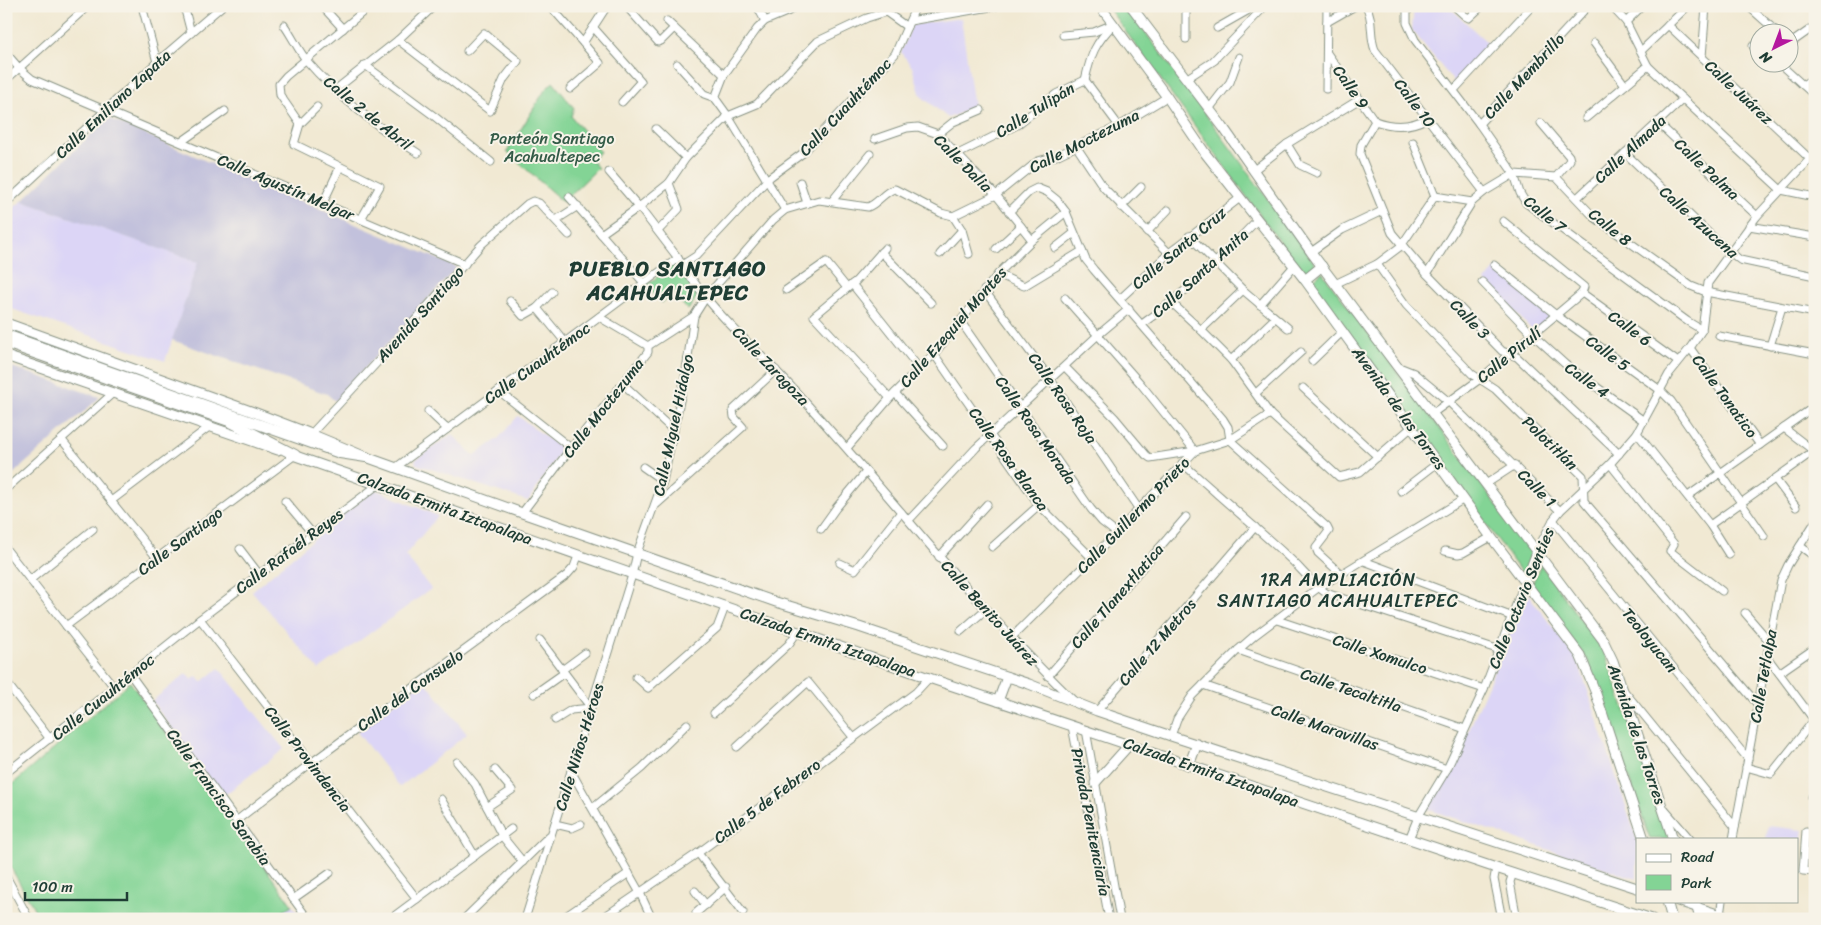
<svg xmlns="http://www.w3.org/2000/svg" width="1821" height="925" font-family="Sriracha,sans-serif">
<rect width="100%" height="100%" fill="#f7f3e8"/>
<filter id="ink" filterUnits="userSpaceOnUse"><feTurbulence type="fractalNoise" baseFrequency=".02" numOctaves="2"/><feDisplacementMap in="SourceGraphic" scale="10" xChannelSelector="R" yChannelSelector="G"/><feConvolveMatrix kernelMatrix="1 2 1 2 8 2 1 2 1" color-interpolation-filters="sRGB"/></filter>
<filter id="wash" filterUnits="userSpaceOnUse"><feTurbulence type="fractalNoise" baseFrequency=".0096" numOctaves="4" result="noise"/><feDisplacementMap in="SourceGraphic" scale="20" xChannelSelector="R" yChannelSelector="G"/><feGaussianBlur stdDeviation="1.12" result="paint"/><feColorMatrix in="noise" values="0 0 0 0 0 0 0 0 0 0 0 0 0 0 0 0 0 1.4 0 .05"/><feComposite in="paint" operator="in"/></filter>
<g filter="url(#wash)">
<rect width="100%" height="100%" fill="#f1e9d3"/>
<g fill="#dcd5f6">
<path d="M1414 6H1448L1491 46 1454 82 1412 30Z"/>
<path d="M961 18 974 107 948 118 921 96 912 67 901 52 912 25Z"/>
<path d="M22 201 199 262 165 361 6 307V214Z"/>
<path d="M1496 268 1553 314 1534 332 1485 281Z"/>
<path d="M518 416 562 449 528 501 416 464 415 460 452 434 474 456 498 439Z"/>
<path d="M374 489 438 516 405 555 431 589 319 670 252 591Z"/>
<path d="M1527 593 1578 661 1637 840V879L1427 809 1461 749Z"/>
<path d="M219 668 284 749 222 797 152 701 187 673 192 680 197 676 202 682Z"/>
<path d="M424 680 467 734 400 787 357 732Z"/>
<path d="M1768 826 1803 830 1797 874V839H1766Z"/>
<path d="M292 905 302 919H273Z"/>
</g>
<g fill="#c2c1dc">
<path d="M108 118 229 171 457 267 335 401 327 394 172 340 198 262 22 201Z"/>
<path d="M6 365 99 397 98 399 6 480Z"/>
</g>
<g fill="#83d495" stroke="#518864">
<path d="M1107 6H1126L1317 266 1304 275Z"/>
<path d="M553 82 574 108 571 116 600 152 591 160 598 168 563 202 507 152 545 90Z"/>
<path d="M672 265 676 268 699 294 688 310 672 293 662 303 646 286Z"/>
<path d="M1322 272 1532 552 1523 575 1311 281Z"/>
<path d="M1541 565 1606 655 1669 839H1650L1588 661 1532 584Z"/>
<path d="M130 682 292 905 273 919H40L6 859V790Z"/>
</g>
</g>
<g filter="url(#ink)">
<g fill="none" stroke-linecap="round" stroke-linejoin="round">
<g stroke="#889384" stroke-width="9">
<g id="minor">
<path d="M142 6 157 62"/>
<path d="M184 6 191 33"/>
<path d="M322 6 343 29"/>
<path d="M550 6 583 43"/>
<path d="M626 6 658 42 661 41 674 28"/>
<path d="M757 6 765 21"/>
<path d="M1366 6C1374 19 1369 36 1375 50L1484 192"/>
<path d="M1407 6V23L1415 40 1479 124 1514 174 1520 193 1526 203 1687 321 1702 330"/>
<path d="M1454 6 1465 16 1469 18 1482 6"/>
<path d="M1611 6 1626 22 1648 66 1683 99 1781 190 1815 197"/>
<path d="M1748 6 1777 32"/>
<path d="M1810 6 1815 10"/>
<path d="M667 21 724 75"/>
<path d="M910 21 996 6"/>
<path d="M1327 22 1355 6"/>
<path d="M1626 22 1642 6"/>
<path d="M1114 24C1095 43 1091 54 1085 80L1119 126"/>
<path d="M284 25C292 36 298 50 307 61 334 93 382 131 418 153"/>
<path d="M1668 25 1810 159"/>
<path d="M593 27 641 81 622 102"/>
<path d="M1217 28 1247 11 1251 6"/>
<path d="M1063 35 1094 32 1111 25"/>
<path d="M1186 39V6"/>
<path d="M398 40 490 111 504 79 518 61 484 33 467 51"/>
<path d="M1594 43 1625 85"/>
<path d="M1788 45 1815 26"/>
<path d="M1753 46 1758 51"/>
<path d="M1641 51 1688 6"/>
<path d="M6 53 19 68 32 79 465 264"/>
<path d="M1327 53 1375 121"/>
<path d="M1702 57 1706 6"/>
<path d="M1213 61 1265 6"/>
<path d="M1772 62 1775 65 1782 66"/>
<path d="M677 64 704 94 715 98"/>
<path d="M365 65 434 116 491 162"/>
<path d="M1782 66 1815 96"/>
<path d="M1186 79 1215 60"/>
<path d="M6 80 88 6"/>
<path d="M1803 85 1815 77"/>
<path d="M570 89 600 63 583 43 607 6"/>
<path d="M1326 89 1327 6"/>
<path d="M335 90 398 40 434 6"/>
<path d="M1454 90 1532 6"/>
<path d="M715 98 728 116 785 210"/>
<path d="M715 98 724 75 757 29 765 21 789 11 794 6"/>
<path d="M317 107 300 124 294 144 380 186 361 219"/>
<path d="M1209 109 1230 82 1239 57"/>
<path d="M1586 118 1648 66"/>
<path d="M1375 121 1361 145 1360 154 1392 233 1427 274 1502 351 1517 357 1619 454"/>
<path d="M1375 121C1392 127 1410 128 1427 118"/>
<path d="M1657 122 1757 216"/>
<path d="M1541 123 1569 156 1570 160 1556 177"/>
<path d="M300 124 280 95 279 84 286 76 370 6"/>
<path d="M1479 124 1588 6"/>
<path d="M656 129 686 158"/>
<path d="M938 134 953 122 981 110"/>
<path d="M875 139 907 128 918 127 938 134 996 195 1032 240"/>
<path d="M181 142 225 111"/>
<path d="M1413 142 1435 196"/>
<path d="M1287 144 1300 165 1317 173"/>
<path d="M1076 146 1104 188 1169 253"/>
<path d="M1625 153 1719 243 1740 260 1815 276"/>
<path d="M958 154 1017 125 1056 94 1085 80"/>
<path d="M1254 170 1287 144 1360 99"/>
<path d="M609 172 639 207 678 258C683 268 691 277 697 286 726 325 765 357 798 394 890 495 974 604 1073 700"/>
<path d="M1514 174 1556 177 1594 217 1691 286 1706 292 1815 313"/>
<path d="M800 182 807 203"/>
<path d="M1435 196 1472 202"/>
<path d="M569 197 644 283"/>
<path d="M1577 198 1683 99"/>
<path d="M832 201 870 154"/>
<path d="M6 203 157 62 222 6"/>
<path d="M323 203 340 167"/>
<path d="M1121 207 1141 187"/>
<path d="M1009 212 1029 192 1037 188 1047 192 1057 200 1066 212 1086 260 1094 270 1223 419 1228 427 1230 440 1327 527 1329 531 1316 548 1318 553 1341 574"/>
<path d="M556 220 578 206"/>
<path d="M1503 221 1584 287 1582 293"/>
<path d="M1749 226 1815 237"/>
<path d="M962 230 969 254"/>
<path d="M658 231 679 209 669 183"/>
<path d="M1147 232 1168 210"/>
<path d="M601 234 639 207 669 183 686 158 728 116 757 104 818 41 867 18 886 12 907 27"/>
<path d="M1189 236 1243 290 1288 328"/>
<path d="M885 248 856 281 814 316 890 398"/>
<path d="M1055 248 1074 233"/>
<path d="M996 249 1021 226"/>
<path d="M881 252 931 303"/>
<path d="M1311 252 1342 230 1382 211"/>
<path d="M940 254 962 230 953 216"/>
<path d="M1377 264 1406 305 1472 374 1495 389 1583 476 1584 501 1759 706"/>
<path d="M682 265 696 256 770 177 803 153 895 54 916 6"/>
<path d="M1494 265 1556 315 1660 390 1671 401 1764 536"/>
<path d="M998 274 1024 286 1082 251"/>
<path d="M1427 274 1472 202 1484 192 1514 174"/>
<path d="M1482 282 1533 335 1566 365 1644 421"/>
<path d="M852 284 919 368"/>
<path d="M1335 284 1377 264 1401 246 1435 196"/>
<path d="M786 290 826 262 847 288"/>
<path d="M984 290 1051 380 1138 508"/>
<path d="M1582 293 1678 362"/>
<path d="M1065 298 1140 383 1195 451 1150 458 1146 455 1115 418 1065 367"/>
<path d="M1120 299 1169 253 1240 198"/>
<path d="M510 301 523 316 537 308 552 292"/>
<path d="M1172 303 1201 330 1231 360 1270 414 1339 477 1360 472 1413 426"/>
<path d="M1260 305 1294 266"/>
<path d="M537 308 565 342"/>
<path d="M599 317 648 346"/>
<path d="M961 322 1091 509 1102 522 1115 532"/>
<path d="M1142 324C1185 294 1221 258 1257 220"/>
<path d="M1201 330 1243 290"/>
<path d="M1719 336 1815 354"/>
<path d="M1770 346 1782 307"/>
<path d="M1690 348 1760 445"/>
<path d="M934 354 1039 505 1092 558"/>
<path d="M1231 360 1275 318"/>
<path d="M1312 361 1343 331"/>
<path d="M1399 367 1414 373 1449 402 1560 511"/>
<path d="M623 384 674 431"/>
<path d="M1303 388 1378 457"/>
<path d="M499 391 571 448"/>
<path d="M895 393 943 446"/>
<path d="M1256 393 1301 352"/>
<path d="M428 411 447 429"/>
<path d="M1433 413 1480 379 1582 293"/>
<path d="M1784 428 1815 452"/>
<path d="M1637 433 1710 525 1729 555"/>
<path d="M311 434 396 342 481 245 527 204 533 201 539 203 569 235"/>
<path d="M62 440 157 558"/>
<path d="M847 448 890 398 934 354 998 274 1032 240 1066 212"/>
<path d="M1182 463C1217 494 1253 525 1287 556 1301 568 1311 583 1326 593L1500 650"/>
<path d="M1610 464 1674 544 1670 551 1722 591"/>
<path d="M643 467 663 481"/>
<path d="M395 468 678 258"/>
<path d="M1775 479 1796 507"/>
<path d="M1486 484 1515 465"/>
<path d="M6 489 113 393"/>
<path d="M1401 491 1439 462"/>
<path d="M1688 496 1815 406"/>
<path d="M111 501 209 427"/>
<path d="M285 501 312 533"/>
<path d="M656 505 743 427 734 417 733 410 776 370"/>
<path d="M522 513 571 448 648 352V346L694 316"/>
<path d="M909 520 976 448 1098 335 1129 309"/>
<path d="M1553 520 1748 759"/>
<path d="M1710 525 1815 450"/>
<path d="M821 529 836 508 866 472"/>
<path d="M1800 546 1815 557"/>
<path d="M992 547 1039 505"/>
<path d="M6 549 114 687"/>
<path d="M240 549 259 574"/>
<path d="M1445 551 1458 554 1463 553 1491 537"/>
<path d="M939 557 987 504"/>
<path d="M1364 561 1513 617"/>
<path d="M840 563 855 570 901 512"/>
<path d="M30 580 93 529"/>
<path d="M1745 613 1770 642"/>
<path d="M200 619 417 899"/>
<path d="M1277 620 1484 689"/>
<path d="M66 626 295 455"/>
<path d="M961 631 985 610"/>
<path d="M1011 638 1092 558 1195 451 1230 440 1270 414"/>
<path d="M540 640 591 708"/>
<path d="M1238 650 1465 729"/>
<path d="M562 670 585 653"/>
<path d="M1779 673 1815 648"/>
<path d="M130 674 308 919"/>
<path d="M1048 676 1186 517"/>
<path d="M636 677 648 688 717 628 725 607"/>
<path d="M6 682 50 739"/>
<path d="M1203 685 1447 769"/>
<path d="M1625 692 1735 827"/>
<path d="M534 694 564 673"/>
<path d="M1097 711 1255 527"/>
<path d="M714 713 789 644 798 631"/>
<path d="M555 720 571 710 591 708"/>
<path d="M1072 726 1109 919"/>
<path d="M1086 730 1120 919"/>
<path d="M1171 736 1177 719 1192 696 1238 650 1254 636 1318 588 1464 499"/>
<path d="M737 747 808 682 853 737"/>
<path d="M457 762 475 784 502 836 523 862"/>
<path d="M1746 767 1771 774 1814 720 1767 657"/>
<path d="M571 771 640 893 652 919"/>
<path d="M6 773 200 619 379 484"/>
<path d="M1812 797 1815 794"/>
<path d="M441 799 475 856"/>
<path d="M487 807 512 790 495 770"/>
<path d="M593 808 642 768 687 724"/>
<path d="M1664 809 1690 839"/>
<path d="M236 821 311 763 567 575 574 567 578 556"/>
<path d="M555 824 572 828 581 824"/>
<path d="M1815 832 1806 831 1803 871 1815 872"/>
<path d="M1409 839 1418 817 1447 769 1484 689 1536 552 1553 520 1560 511 1610 464 1637 433 1669 374 1690 348 1702 330 1708 283 1757 216 1810 159"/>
<path d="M1733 839 1781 580 1788 565 1815 522"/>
<path d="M698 853 743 912"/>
<path d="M1496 868 1494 879 1502 919"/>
<path d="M1513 873 1510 882 1517 919"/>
<path d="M6 876 29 919"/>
<path d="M695 891 706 905"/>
<path d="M293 899 330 873"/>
<path d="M696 913 726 887"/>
<path d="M1720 915 1722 901"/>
<path d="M563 918 629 873"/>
<path d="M390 919 511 829"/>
<path d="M464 919 549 836"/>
<path d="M525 919 632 575 637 553 663 481 685 377 694 316 706 297 773 220 785 210 819 200 868 207C879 203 884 191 895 189L941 213 953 216 996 195 1038 161 1056 156 1119 126 1167 97"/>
<path d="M601 919 698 853 916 692 929 678"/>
</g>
</g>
<g stroke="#889384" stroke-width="11">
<g id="major">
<path d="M1100 6 1167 97 1205 153 1305 280 1491 537 1580 655 1595 691 1644 839"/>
<path d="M1131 6 1223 127 1311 252 1603 640 1613 661 1673 839"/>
<path d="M1305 280 1322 266"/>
<path d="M6 323 256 413 311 434 366 457 522 513 776 602 859 627 1029 684 1097 711 1171 736 1637 888"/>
<path d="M6 356 278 450"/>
<path d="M290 454 929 678 1496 868 1652 919"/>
<path d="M998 701 1007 677"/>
<path d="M1189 765 1197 744"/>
<path d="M1095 783 1130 744"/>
<path d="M1667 901 1672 919"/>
<path d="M1678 901 1732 919"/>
<path d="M1696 904 1700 919"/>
</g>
</g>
<g stroke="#889384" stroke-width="12">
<g id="highway">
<path d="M6 335 340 453 366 457"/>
<path d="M6 343 229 421 295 455"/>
</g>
</g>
<use href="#minor" stroke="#fff" stroke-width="7"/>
<use href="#major" stroke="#fff" stroke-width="9"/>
<use href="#highway" stroke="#fff" stroke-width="10"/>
</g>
</g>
<g text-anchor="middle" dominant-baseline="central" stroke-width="4" stroke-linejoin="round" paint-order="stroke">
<g font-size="16" fill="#1f3d34" stroke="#f7f3e8">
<text transform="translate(1524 76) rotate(-47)">Calle Membrillo</text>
<text transform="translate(1351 87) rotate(55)">Calle 9</text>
<text transform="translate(1739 92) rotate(43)">Calle Juárez</text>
<text transform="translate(1415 103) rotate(53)">Calle 10</text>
<text transform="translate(113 104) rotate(-43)">Calle Emiliano Zapata</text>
<text transform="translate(845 107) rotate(-47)">Calle Cuauhtémoc</text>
<text transform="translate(1035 110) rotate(-32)">Calle Tulipán</text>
<text transform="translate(368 113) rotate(39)">Calle 2 de Abril</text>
<text transform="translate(1084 141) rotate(-27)">Calle Moctezuma</text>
<text transform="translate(1630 149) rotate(-43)">Calle Almada</text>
<text transform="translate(963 163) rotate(45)">Calle Dalia</text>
<text transform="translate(1707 169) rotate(43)">Calle Palma</text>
<text transform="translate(286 187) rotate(23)">Calle Agustín Melgar</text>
<text transform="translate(1545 214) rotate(39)">Calle 7</text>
<text transform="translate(1699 222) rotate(42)">Calle Azucena</text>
<text transform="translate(1610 227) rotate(39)">Calle 8</text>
<text transform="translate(1179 248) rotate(-40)">Calle Santa Cruz</text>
<text transform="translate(1200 273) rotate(-42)">Calle Santa Anita</text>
<text transform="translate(420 314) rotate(-48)">Avenida Santiago</text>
<text transform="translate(1470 319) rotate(46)">Calle 3</text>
<text transform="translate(953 327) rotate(-49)">Calle Ezequiel Montes</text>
<text transform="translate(1630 328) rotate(36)">Calle 6</text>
<text transform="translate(1608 353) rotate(36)">Calle 5</text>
<text transform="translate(1509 355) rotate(-39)">Calle Pirulí</text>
<text transform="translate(537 363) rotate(-36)">Calle Cuauhtémoc</text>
<text transform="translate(771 366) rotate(46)">Calle Zaragoza</text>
<text transform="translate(1587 380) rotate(36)">Calle 4</text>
<text transform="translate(1725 396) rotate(54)">Calle Tonatico</text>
<text transform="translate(1063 398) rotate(55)">Calle Rosa Roja</text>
<text transform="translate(603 408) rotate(-52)">Calle Moctezuma</text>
<text transform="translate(1399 408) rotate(54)">Avenida de las Torres</text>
<text transform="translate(673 425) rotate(-78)">Calle Miguel Hidalgo</text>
<text transform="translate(1036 430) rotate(55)">Calle Rosa Morada</text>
<text transform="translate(1550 443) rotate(44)">Polotitlán</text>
<text transform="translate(1009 459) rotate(54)">Calle Rosa Blanca</text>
<text transform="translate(1537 488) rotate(45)">Calle 1</text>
<text transform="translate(445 508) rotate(20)">Calzada Ermita Iztapalapa</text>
<text transform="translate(1133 515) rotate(-46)">Calle Guillermo Prieto</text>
<text transform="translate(180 541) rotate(-37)">Calle Santiago</text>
<text transform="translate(289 551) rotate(-37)">Calle Rafaél Reyes</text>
<text transform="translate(1117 596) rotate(-49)">Calle Tlanextlatica</text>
<text transform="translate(1521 598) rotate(-68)">Calle Octavio Senties</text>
<text transform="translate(990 613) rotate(48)">Calle Benito Juárez</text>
<text transform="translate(1650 640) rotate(51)">Teoloyucan</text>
<text transform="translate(828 642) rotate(19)">Calzada Ermita Iztapalapa</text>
<text transform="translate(1157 642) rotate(-49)">Calle 12 Metros</text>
<text transform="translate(1380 654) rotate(18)">Calle Xomulco</text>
<text transform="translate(1763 676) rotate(-80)">Calle Tetlalpa</text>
<text transform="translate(410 690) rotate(-36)">Calle del Consuelo</text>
<text transform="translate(1351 690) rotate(19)">Calle Tecaltitla</text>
<text transform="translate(103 697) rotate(-39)">Calle Cuauhtémoc</text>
<text transform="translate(1325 727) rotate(19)">Calle Maravillas</text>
<text transform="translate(1637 734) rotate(71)">Avenida de las Torres</text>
<text transform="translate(579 747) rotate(-73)">Calle Niños Héroes</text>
<text transform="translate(308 759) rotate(52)">Calle Provindencia</text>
<text transform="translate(1211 772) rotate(19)">Calzada Ermita Iztapalapa</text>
<text transform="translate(219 797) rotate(54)">Calle Francisco Sarabia</text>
<text transform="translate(767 801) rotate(-37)">Calle 5 de Febrero</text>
<text transform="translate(1091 822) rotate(79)">Privada Penitenciaría</text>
</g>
<g font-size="16" fill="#335b47" stroke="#f7f3e8">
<text x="552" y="138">Panteón Santiago<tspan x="552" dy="18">Acahualtepec</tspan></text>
</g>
<g font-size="18" letter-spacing="1" fill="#1f3d34" stroke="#f7f3e8">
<text x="1338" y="580">1RA AMPLIACIÓN<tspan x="1338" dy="21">SANTIAGO ACAHUALTEPEC</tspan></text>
</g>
<g font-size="21" font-weight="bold" letter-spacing="1" fill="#1f3d34" stroke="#f7f3e8">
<text x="668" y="269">PUEBLO SANTIAGO<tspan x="668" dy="24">ACAHUALTEPEC</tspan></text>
</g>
</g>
<rect width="1821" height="925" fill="none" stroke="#f7f3e8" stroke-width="25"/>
<rect x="1636" y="838" width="162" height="65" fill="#f7f3e8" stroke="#a1aaa0"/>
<rect x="1646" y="854" width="25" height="8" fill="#ffffff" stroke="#a1aaa0"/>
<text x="1681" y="862" font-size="15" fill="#1f3d34">Road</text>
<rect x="1646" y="875" width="25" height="15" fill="#83d495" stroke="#a1aaa0"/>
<text x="1681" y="888" font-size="15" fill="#1f3d34">Park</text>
<g transform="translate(1774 48) rotate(222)"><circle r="24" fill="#f7f3e8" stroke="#a1aaa0"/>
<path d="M0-4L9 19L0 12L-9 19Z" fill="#b5179e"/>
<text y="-8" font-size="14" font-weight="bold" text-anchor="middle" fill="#1f3d34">N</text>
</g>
<path d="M25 892v8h102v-8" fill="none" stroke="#1f3d34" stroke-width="2.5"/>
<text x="32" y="892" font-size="15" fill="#1f3d34" stroke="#f7f3e8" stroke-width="4" paint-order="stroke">100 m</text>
</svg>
